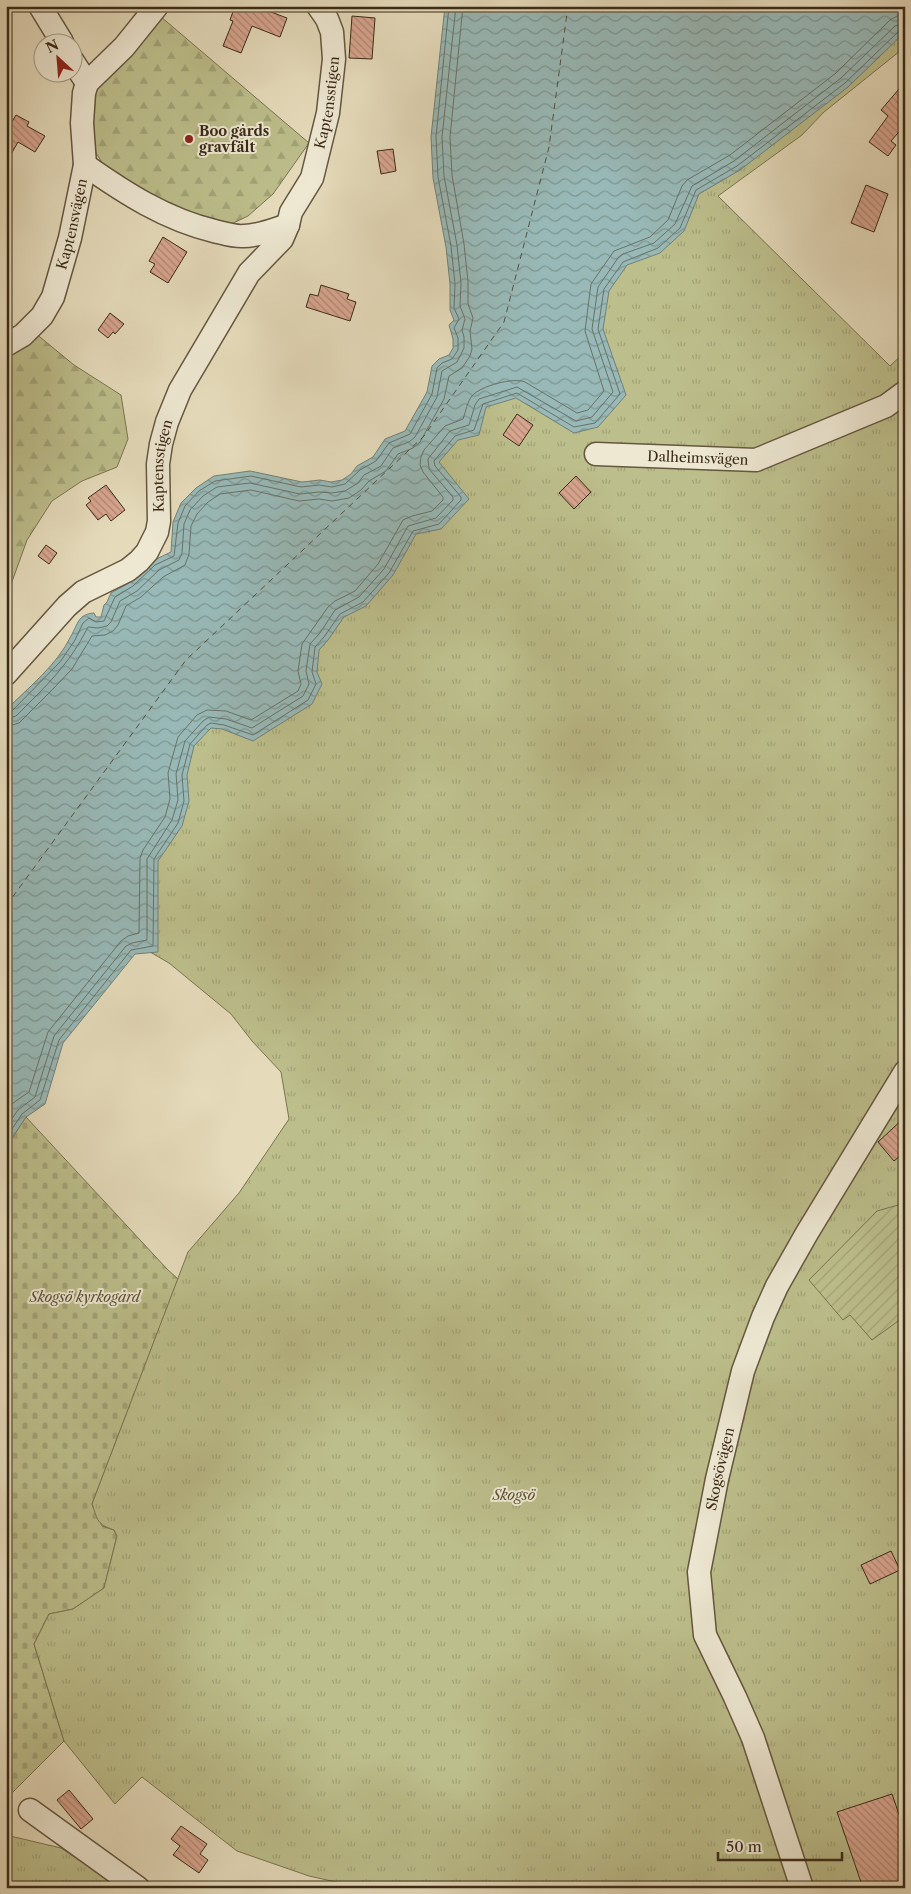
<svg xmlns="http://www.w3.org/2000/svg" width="911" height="1894" font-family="'Libre Caslon Text',serif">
<defs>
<pattern id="forest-firs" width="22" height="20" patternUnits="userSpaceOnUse" patternTransform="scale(1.25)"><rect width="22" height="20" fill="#bcbe8b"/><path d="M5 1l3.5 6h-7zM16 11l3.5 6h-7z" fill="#a2a377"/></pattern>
<pattern id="cemetery-stones" width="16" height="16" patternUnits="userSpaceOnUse" patternTransform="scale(1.25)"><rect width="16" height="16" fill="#bcbe8b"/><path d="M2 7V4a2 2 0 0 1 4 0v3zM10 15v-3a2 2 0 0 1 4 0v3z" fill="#a2a377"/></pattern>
<pattern id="park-tufts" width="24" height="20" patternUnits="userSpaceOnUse" patternTransform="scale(1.25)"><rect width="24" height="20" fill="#bcbe8b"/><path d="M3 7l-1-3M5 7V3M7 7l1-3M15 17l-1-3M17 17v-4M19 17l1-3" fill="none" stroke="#a2a377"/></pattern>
<pattern id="garden-furrows" width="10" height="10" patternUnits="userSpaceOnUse" patternTransform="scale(1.25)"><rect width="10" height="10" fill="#bcbe8b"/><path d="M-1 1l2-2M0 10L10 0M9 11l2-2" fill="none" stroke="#a2a377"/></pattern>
<pattern id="water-waves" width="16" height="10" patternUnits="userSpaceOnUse" patternTransform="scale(1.25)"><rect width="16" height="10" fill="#98b9b7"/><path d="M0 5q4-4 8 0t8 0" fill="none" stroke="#7d9794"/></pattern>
<pattern id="building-back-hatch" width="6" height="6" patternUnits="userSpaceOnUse" patternTransform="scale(1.25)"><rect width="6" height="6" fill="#d8a58f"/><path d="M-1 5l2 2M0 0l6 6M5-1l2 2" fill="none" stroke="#b08774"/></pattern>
</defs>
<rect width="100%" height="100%" fill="#e5dbbb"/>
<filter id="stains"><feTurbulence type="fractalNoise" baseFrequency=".004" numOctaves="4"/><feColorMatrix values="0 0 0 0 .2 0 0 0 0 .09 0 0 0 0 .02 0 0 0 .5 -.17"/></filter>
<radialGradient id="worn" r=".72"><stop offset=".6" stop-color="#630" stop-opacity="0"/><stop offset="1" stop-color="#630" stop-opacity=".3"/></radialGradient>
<g fill="url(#forest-firs)" stroke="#7b7451">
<path d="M160 16 309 143 273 194 248 216 227 226 147 197 106 169 96 153 92 133 96 92 102 76Z"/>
<path d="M35 333 74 365 121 395 128 439 117 467 82 481 52 501 27 540 9 590V629L6 632V350Z"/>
</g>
<path fill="url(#cemetery-stones)" stroke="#7b7451" d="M26 1117 167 1269 178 1279 92 1504 102 1526 114 1530 117 1536 104 1588 73 1609 49 1614 34 1644 64 1741 6 1799V1147Z"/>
<g fill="url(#park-tufts)" stroke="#7b7451">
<path d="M905 6V47L824 112 802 135 718 196 890 366 905 352V1888H363L309 1876 237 1851 142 1777 115 1804 64 1741 34 1644 49 1614 73 1609 104 1588 117 1536 114 1530C97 1524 98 1521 92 1504L188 1252 239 1193 289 1119 281 1072 252 1041 231 1014 169 963 26 880 424 436Z"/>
<path d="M6 1835 61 1848 121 1888H6Z"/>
</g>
<path fill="url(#garden-furrows)" stroke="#7b7451" d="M905 1203V1316L872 1340 850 1315 843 1320 809 1280 877 1211Z"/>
<path fill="url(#water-waves)" stroke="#728077" d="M445 6H905V32L848 87 740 170 699 194 684 231 660 253 627 265 609 291 603 329 626 395 598 427 574 433 516 398 486 407 479 435 458 440 439 462 469 499 441 529 416 534 393 575 366 606 344 617 328 640 319 650 317 672 322 684 312 704 253 741 222 729 211 728 194 746 187 775 189 801 182 826 158 861V952L135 954 63 1043 45 1104 26 1117 6 1147V710C29 687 57 665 71 636 78 624 78 614 94 613L96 617H101L104 605 107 602 111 593 129 583 152 561 171 552 173 522 181 503 196 488 214 476 250 471 302 482 320 480 331 482 342 480 351 474 357 466 373 457 385 439 405 431 427 392 432 366 439 359 449 355 453 348V339L449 325 454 320 450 310V284L446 247 433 178 431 137Z"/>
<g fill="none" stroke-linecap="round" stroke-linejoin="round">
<g stroke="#697267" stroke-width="1">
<path d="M6 713 12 711 60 662 75 640 83 623 89 618 96 622 104 621 115 597 133 586 155 565 174 556 178 523 185 506 199 491 215 481 251 476 301 487 319 485 332 487 345 484 360 470 376 461 389 443 410 434 432 394 437 368 442 363 452 359 458 350V338L454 328 459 319 454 308 455 284 451 246 438 177 436 137 449 6"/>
<path d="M6 719 16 716C46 686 69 665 88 627L98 628 107 626 111 622 120 601 137 591 159 570 179 560 182 553 184 524 190 510 203 496 217 487 250 483 300 494 319 492 332 493 345 491 358 483 364 475 381 466 393 448 409 442 415 437 437 397 442 371 457 362 464 348V337L462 330 465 319 460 306 461 283 457 245 444 176 442 137 456 6"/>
<path d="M6 727 19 723 53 689 72 669 92 636 105 635 113 631 118 625 126 606 141 597 163 577 185 565 189 554 191 526 197 514 208 502 220 494 251 490 299 501 319 499 332 501 349 498 361 490 369 481 386 471 398 454 413 448 420 442 444 399 449 376 462 368 470 356 472 349 470 331 473 318 468 304V282L464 244 452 175 450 137 463 6"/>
<path d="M6 1113 13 1103 29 1092 48 1032 121 941 128 936 139 933 140 858 143 850 165 817 170 799 168 773 178 737 197 715 207 710 226 711 251 720 298 691 301 684 298 671 302 644 328 607 335 601 355 591 378 564 403 520 412 516 432 511 443 500V497L423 472 420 465 421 457 424 450 445 426 463 419C466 411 467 402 472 396 480 386 514 377 525 382L577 413 588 410 604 391 585 331 591 284 614 251 650 237 668 220 682 186 687 180 730 155 836 73 890 20 897 16 905 15"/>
<path d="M6 1127 18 1110 35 1097 54 1036 126 946 132 943 147 940V859L172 820 178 800 176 774 185 741 203 721 209 717 226 719 252 728 303 696 309 684 306 671 310 644 320 633 335 610 359 597 384 569 408 526 436 518 453 500V497L429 469 428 459 450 431 469 425 475 405 479 399 517 387 576 421 592 417 613 392 592 329 598 287 618 258 623 254 654 243 675 224 692 186 734 161 841 78 895 26 905 23"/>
<path d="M6 1138 22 1114 40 1100 59 1040 131 950 153 946 154 859 178 823 184 801 182 775 190 744 207 725 211 723 224 725 253 735 308 700 316 684 312 672 315 647 324 637 340 614 363 602 389 573 413 531 439 524 461 500V497L435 466 434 461 455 436 474 430 483 404 517 393 574 427 595 423 620 394 598 329 604 289 623 262 658 248 680 228 696 190 737 166 845 83 899 31 905 29"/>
</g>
<path stroke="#524e3f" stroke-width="1" stroke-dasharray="6 5" stroke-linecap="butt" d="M6 906 186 660 424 436 504 322 549 147 568 6"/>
</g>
<g fill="url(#building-back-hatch)" stroke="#3a2b17">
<path d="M235 6H255L287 18 280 37 252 26 241 53 223 46 233 21 230 20Z"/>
<path d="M352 16 375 18 372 59 349 58Z"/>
<path d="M905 82V125L891 141 896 145 888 156 869 142 888 116 881 110Z"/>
<path d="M16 115 29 122 27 126 45 136 35 152 18 142 6 163V132Z"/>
<path d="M393 149 396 171 381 174 377 151Z"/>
<path d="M866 185 888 194 874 232 851 223Z"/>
<path d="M163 237 187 252 168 283 150 272 155 264 149 261Z"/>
<path d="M321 285 349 294 347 299 356 302 350 321 306 307 310 294 318 296Z"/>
<path d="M110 313 124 324 115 334 113 332 108 338 98 330Z"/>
<path d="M517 414 533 425 519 446 503 435Z"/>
<path d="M576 476 591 492 574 509 559 493Z"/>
<path d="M106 485 125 510 111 521 106 514 98 520 86 505 91 501 88 498Z"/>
<path d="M46 545 57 553 49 564 38 556Z"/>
<path d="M905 1117V1152L894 1161 878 1142Z"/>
<path d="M891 1551 900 1570 870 1584 861 1565Z"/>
<path d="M69 1790 93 1819 81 1829 57 1800Z"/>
<path d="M892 1794 905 1832V1888H863L837 1812Z"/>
<path d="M181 1826 207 1844 200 1854 208 1860 199 1873 173 1855 180 1846 171 1839Z"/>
</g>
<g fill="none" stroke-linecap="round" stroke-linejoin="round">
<g stroke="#655740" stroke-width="25">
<g id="minor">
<path d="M40 6 62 42"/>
<path d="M72 60 87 83 124 47 157 6"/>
<path d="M85 165C125 193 165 219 214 231 223 233 234 237 244 236 259 236 275 229 288 225"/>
<path id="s1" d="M6 345 23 335 42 316 53 297 70 238 85 165 82 123 84 93 87 83"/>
<path id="s2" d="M596 454 756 460 886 406 905 392"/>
<path id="s3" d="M6 674 67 606 83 592 128 570 139 561 147 552 157 532 159 521 158 464 161 444 167 422 180 390 249 273 282 239 288 225 291 212 312 178 328 113 334 59 332 32 327 19 318 6"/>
<path d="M30 1810 138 1888"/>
<path id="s4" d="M802 1888 753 1738 735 1697 705 1635 699 1572 717 1479 743 1371 763 1317 777 1286 807 1233 905 1072"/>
</g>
</g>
<use href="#minor" stroke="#eee8d3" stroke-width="22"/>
</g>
<circle fill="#8f2418" stroke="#eee8d3" stroke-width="2" cx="189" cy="139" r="5"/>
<g text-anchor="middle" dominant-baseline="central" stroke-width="4" stroke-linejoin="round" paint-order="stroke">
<g font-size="14" fill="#3a2b17" stroke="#eee8d3">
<text stroke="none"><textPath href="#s3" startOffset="686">Kaptensstigen</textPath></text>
<text stroke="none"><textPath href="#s1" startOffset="144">Kaptensvägen</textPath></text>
<text stroke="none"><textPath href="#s2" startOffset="102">Dalheimsvägen</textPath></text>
<text stroke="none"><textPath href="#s3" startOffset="278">Kaptensstigen</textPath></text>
<text stroke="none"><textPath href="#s4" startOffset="440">Skogsövägen</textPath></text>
</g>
<g font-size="14" font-weight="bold" fill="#3a2b17" stroke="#eee8d3" text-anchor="start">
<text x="199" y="131">Boo gårds<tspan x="199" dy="16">gravfält</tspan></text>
</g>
<g font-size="14" font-style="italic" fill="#5a5034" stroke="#eee8d3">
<text x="85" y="1297">Skogsö kyrkogård</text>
<text x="514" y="1495">Skogsö</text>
</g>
</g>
<rect width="911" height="1894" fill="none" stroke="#e5dbbb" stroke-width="25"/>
<rect x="8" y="8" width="896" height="1879" fill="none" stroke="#3a2b17" stroke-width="2.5"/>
<rect x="12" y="12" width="886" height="1869" fill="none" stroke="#3a2b17"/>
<g transform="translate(58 58) rotate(334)"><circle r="24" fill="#eee8d3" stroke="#a69c88"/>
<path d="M0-4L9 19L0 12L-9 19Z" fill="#8f2418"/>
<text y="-8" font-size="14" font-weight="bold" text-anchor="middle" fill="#3a2b17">N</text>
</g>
<path d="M718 1852v8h124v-8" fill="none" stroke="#3a2b17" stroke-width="2.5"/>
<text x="726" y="1852" font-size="15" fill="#3a2b17" stroke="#eee8d3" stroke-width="4" paint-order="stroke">50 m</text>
<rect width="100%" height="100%" filter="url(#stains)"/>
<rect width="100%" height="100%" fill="url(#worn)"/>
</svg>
